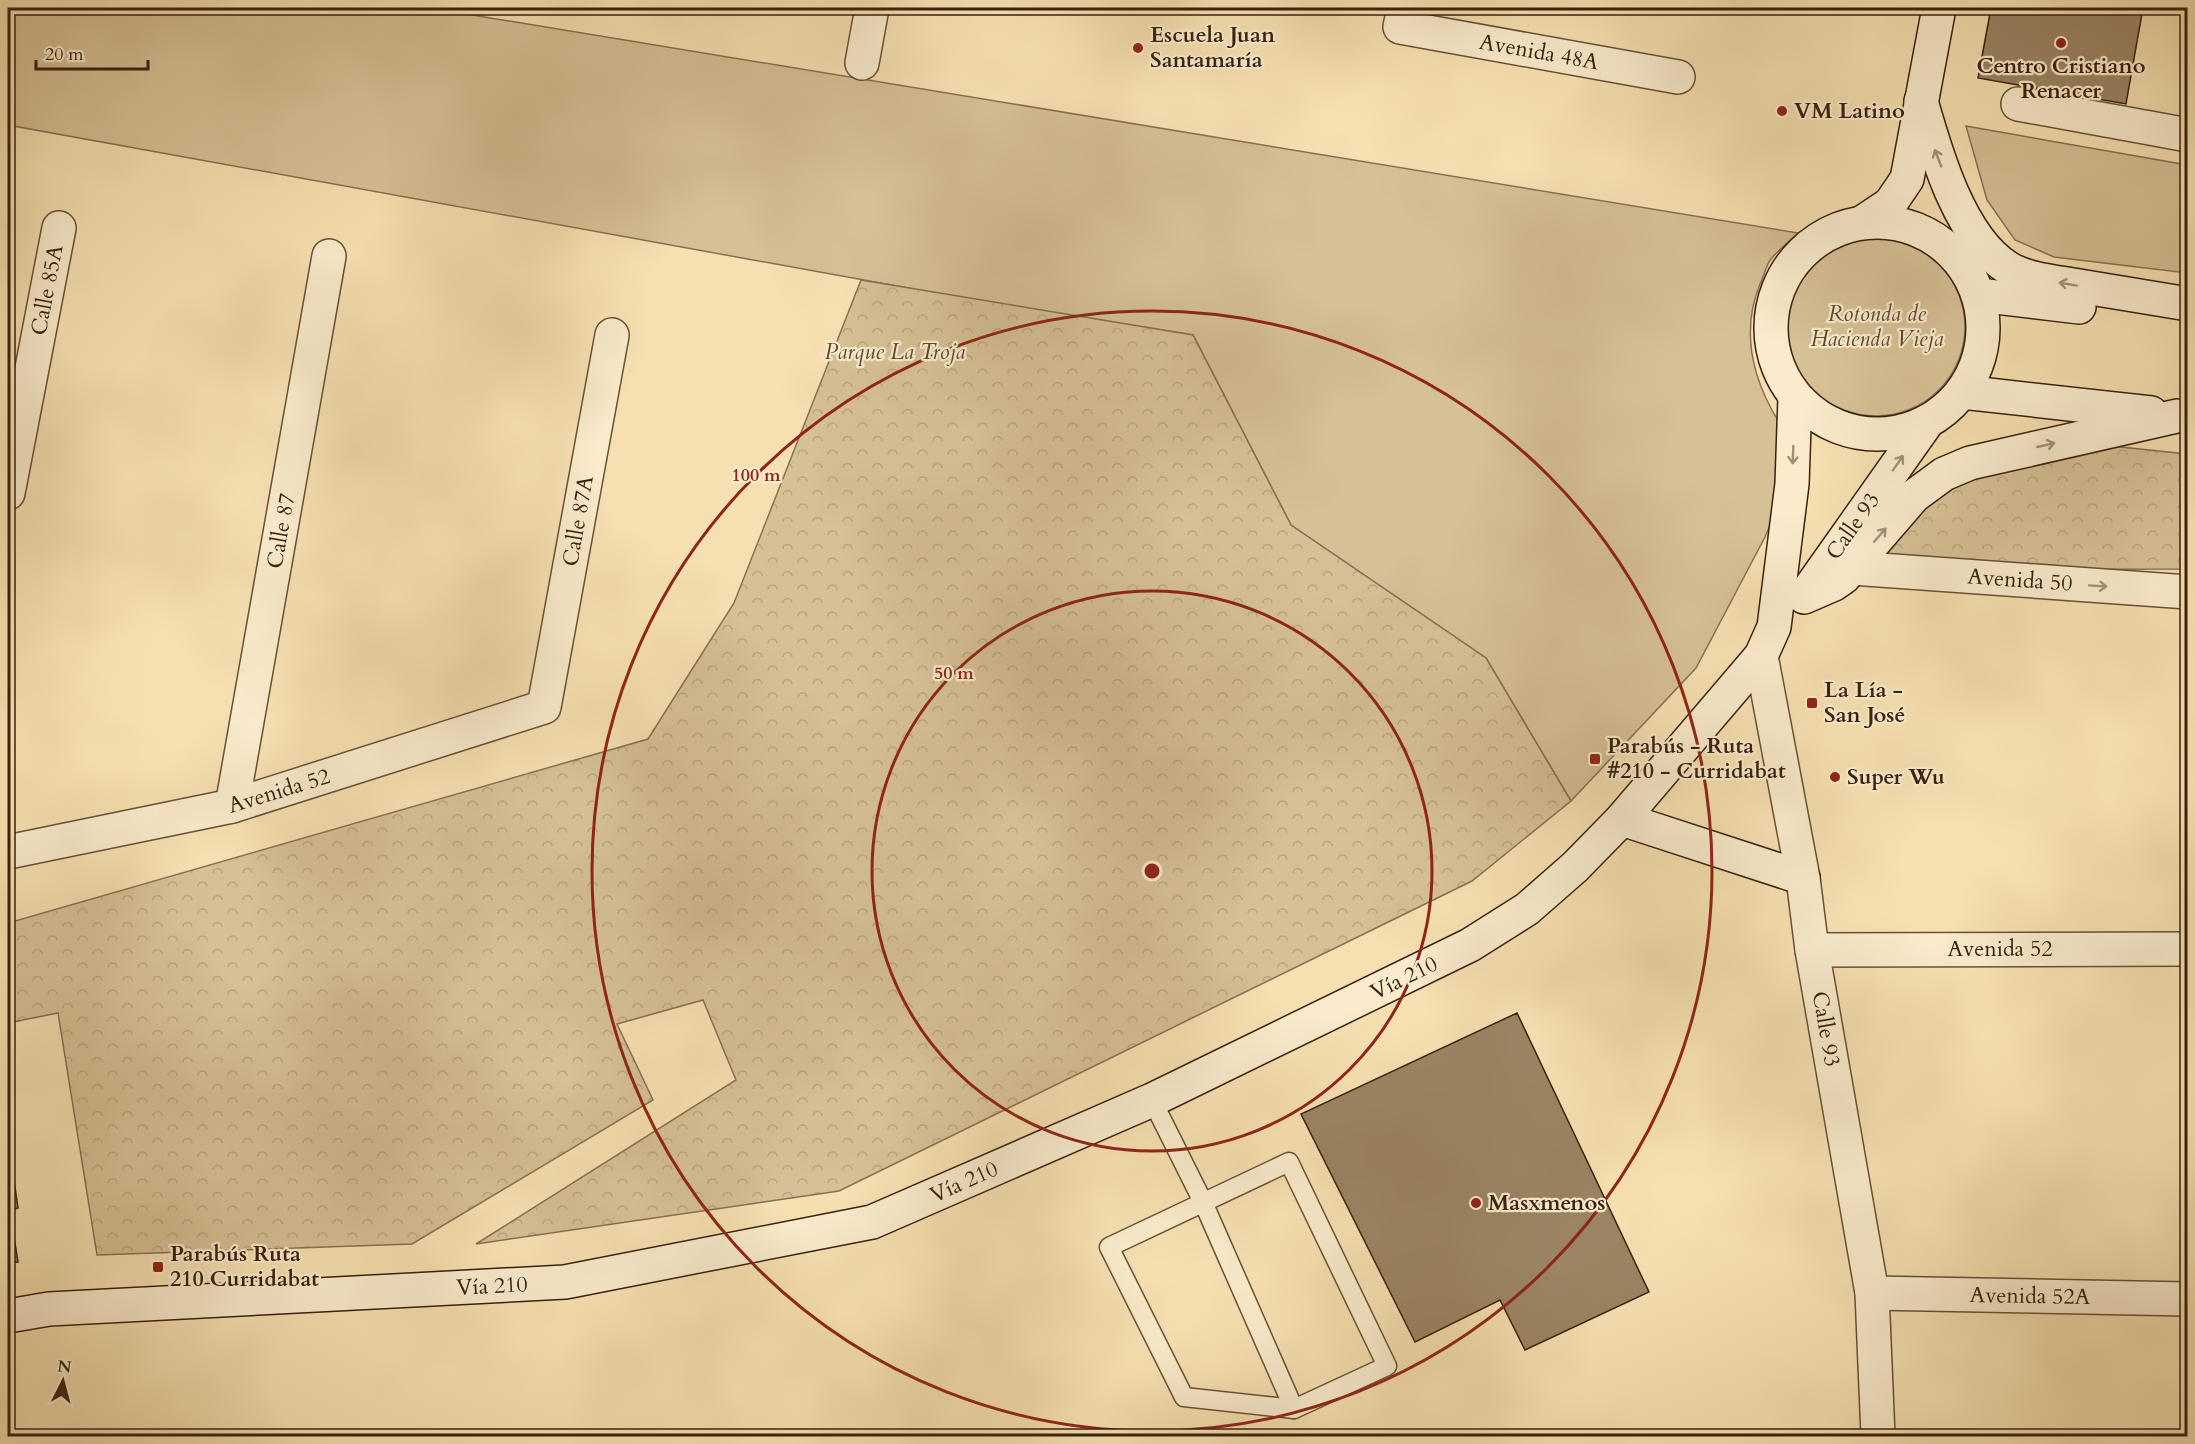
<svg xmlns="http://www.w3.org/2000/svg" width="2195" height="1444" font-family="Cardo,serif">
<defs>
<pattern id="forest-crowns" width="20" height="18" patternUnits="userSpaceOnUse" patternTransform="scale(1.5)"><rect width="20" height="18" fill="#d6c095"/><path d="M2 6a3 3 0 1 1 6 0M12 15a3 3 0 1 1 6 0" fill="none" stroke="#b8a57f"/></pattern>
</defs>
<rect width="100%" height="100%" fill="#f6e0b1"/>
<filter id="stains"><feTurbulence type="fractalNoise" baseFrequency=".00333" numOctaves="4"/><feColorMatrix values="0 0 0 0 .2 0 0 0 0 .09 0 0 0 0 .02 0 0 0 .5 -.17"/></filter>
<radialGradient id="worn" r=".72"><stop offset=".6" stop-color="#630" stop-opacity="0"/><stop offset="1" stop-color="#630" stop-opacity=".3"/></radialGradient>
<g fill="#d6c095" stroke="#877052" stroke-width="1.5">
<path d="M8 8H430L1798 233C1790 241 1779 249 1771 259 1766 265 1764 276 1760 284 1735 345 1762 405 1801 453L1765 537 1696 668 1571 801 1486 658 1291 525 1193 335 985 302 8 125Z"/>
<path d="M1966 126 2187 165V273L2054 257 2015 240 1987 200Z"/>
<circle cx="1876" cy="327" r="89"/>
</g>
<g fill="url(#forest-crowns)" stroke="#877052" stroke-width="1.5">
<path d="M861 280 1193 335 1291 525 1486 658 1571 801 1472 881 839 1191 476 1244 736 1080 703 1000 617 1024 653 1100 412 1244 97 1255 58 1013 8 1023V923L648 739 734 603Z"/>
<path d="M2054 440 2187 454V569L1907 570 1880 558 1942 478Z"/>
</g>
<g fill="#9b8463" stroke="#38210e" stroke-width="1.5">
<path d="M1991 8H2143L2126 104 1978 78Z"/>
<path d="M1517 1013 1649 1292 1525 1350 1500 1300 1415 1342 1301 1114Z"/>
<path d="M11 1159 18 1208 10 1211 18 1262 8 1263V1160Z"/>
</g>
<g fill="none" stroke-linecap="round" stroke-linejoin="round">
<g stroke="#685137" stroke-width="21">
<g id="service">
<path d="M1152 1100 1203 1202 1294 1409"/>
<path d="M1289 1162 1387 1366 1294 1409 1184 1397 1109 1247Z"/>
</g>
</g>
<g stroke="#685137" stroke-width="36">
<g id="minor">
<path d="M1404 8 1400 27 1678 77"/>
<path d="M862 63 872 8"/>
<path d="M2018 104 2188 135"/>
<path d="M8 493 59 228"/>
<path d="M1852 568 2188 592"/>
<path d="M1761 656 1803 878 1812 950 1872 1293 1878 1436"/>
<path d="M232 806 329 256"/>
<path d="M8 852 232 806 544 707 612 335"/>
<path d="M1812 950 2188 949"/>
<path d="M1872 1293 2188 1299"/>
</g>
</g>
<g stroke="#38210e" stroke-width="36">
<g id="secondary">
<path d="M1921 101C1936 154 1960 238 2008 268 2028 280 2057 282 2079 286 2115 292 2151 298 2188 304"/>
<path d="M1863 222 1890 204 1907 179 1939 8"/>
<circle cx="1877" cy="328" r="106"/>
<path d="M1979 295 2079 307"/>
<path d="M1962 392 2151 413"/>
<path d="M1810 588 1928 421"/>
<path d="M1804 597 1834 584 1844 577 1914 496 1944 474 1970 463 2177 416"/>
<path d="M1622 819 1803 878"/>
<path d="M8 1316 49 1309 565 1282 872 1222 1152 1100 1470 945 1527 909 1575 867 1622 819 1761 656 1774 627 1792 484 1795 397"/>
</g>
</g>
<use href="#service" stroke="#f9ebcc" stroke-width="18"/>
<use href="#minor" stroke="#f9ebcc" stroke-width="33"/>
<use href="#secondary" stroke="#f9ebcc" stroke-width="33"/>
</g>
<defs><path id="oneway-shaft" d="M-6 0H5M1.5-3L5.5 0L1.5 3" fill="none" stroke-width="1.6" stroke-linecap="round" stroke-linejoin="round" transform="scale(1.5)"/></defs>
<g stroke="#a29076">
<use href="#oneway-shaft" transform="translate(1938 158) rotate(-111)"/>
<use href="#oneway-shaft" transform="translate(2068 284) rotate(-170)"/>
<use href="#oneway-shaft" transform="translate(2046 445) rotate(-13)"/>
<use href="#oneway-shaft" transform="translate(1793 455) rotate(92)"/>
<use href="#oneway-shaft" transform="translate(1898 463) rotate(-55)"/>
<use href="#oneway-shaft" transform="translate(1880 535) rotate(-49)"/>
<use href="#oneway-shaft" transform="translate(2098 586) rotate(4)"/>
</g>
<g fill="none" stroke="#8f2418" stroke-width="3">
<circle cx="1152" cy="871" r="280"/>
<circle cx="1152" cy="871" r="560"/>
</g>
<g fill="#8f2418" stroke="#f9ebcc" stroke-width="2">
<circle cx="2061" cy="43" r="6"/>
<circle cx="1138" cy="48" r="6"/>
<circle cx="1782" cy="111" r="6"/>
<rect x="1806" y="697" width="12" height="12" rx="3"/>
<rect x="1589" y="753" width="12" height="12" rx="3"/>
<circle cx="1835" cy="777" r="6"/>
<circle cx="1476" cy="1203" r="6"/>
<rect x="152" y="1261" width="12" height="12" rx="3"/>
</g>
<g text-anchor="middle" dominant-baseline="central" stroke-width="4.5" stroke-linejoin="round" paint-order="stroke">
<g font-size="22" font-weight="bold" fill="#38210e" stroke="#f9ebcc" text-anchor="start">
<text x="1150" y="35">Escuela Juan<tspan x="1150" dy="25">Santamaría</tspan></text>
<text x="2061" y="66" text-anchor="middle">Centro Cristiano<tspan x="2061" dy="25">Renacer</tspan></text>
<text x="1794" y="111">VM Latino</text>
<text x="1824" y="690">La Lía -<tspan x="1824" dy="25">San José</tspan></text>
<text x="1607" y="746">Parabús - Ruta<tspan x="1607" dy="25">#210 - Curridabat</tspan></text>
<text x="1847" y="777">Super Wu</text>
<text x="1488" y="1203">Masxmenos</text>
<text x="170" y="1254">Parabús Ruta<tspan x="170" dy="25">210 Curridabat</tspan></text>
</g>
<g font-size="22" fill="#38210e" stroke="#f9ebcc">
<text transform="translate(1539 52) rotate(10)">Avenida 48A</text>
<text transform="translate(47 290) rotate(-79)">Calle 85A</text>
<text transform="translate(578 521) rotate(-80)">Calle 87A</text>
<text transform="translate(1853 526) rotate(-55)">Calle 93</text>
<text transform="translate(281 531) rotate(-80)">Calle 87</text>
<text transform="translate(2020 580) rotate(4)">Avenida 50</text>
<text transform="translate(279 791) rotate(-17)">Avenida 52</text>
<text x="2000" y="949">Avenida 52</text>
<text transform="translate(1404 978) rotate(-26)">Vía 210</text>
<text transform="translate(1826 1029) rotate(80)">Calle 93</text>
<text transform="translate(964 1182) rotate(-24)">Vía 210</text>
<text transform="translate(492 1286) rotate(-3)">Vía 210</text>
<text transform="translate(2030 1296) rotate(1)">Avenida 52A</text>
</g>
<g font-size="22" font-style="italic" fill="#604930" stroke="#f9ebcc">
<text x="1877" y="314">Rotonda de<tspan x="1877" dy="25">Hacienda Vieja</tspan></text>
<text x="895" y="352">Parque La Troja</text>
</g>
</g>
<circle cx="1152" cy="871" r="9" fill="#8f2418" stroke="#f9ebcc" stroke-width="3"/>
<g font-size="18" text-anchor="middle" font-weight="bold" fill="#8f2418" stroke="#f9ebcc" stroke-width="4.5" stroke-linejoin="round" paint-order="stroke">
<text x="756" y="481">100 m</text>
<text x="954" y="679">50 m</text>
</g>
<rect width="2195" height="1444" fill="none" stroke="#f6e0b1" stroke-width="30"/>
<rect x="9" y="9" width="2177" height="1426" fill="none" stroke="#38210e" stroke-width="3"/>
<rect x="15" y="15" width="2165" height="1414" fill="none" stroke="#38210e" stroke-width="1.5"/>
<g transform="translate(63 1381) rotate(6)" stroke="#f9ebcc" stroke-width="4.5" paint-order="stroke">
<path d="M0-4.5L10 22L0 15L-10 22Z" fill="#38210e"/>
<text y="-9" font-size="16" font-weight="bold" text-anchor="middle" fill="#38210e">N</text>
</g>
<path d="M36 60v9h112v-9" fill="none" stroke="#38210e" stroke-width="3"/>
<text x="45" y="60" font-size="18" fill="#38210e" stroke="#f9ebcc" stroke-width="4.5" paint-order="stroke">20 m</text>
<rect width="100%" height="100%" filter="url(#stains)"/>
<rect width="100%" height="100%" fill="url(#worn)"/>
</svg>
